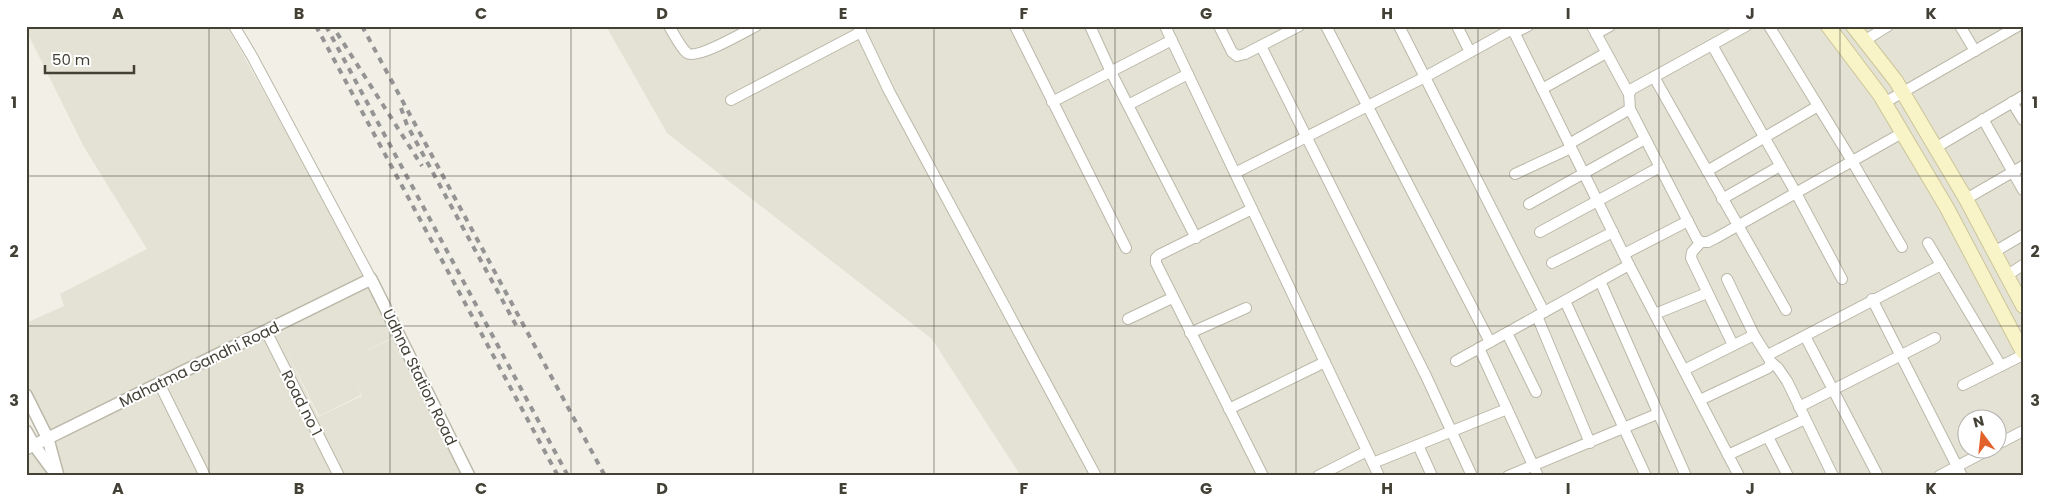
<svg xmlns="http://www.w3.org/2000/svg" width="2049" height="502" font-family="Poppins,sans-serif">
<rect width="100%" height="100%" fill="#f1efe6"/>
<g fill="#e4e2d4" fill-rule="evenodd">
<path d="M26 26H227L367 277 396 336 355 356 396 337 465 476H26V452L29 456 277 331 274 325 51 430 26 382V323L64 306 60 294 147 249 84 147 26 30ZM284 346 319 416 361 395 355 382 362 396 318 417Z"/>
<path d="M606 26H2023V476H1021L932 339 667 133ZM1966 420H1996V450H1966Z"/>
</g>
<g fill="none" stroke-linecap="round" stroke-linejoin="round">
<g stroke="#bbb8a9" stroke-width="12">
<g id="minor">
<path d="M234 26 253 58 371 279"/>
<path d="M669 26C674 34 680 47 687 53 697 60 744 32 756 26"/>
<path d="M858 26 889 91 1096 476"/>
<path d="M1015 26 1126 248"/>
<path d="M1090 26 1111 72 1196 238"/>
<path d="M1165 26 1379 476"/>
<path d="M1219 26 1232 52 1237 56 1245 54 1299 26"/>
<path d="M1326 26 1490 342"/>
<path d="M1399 26 1544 312"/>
<path d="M1457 26 1470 52"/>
<path d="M1511 26 1629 265 1739 476"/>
<path d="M1592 26 1629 94"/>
<path d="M1746 26 1632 89 1629 94 1630 109 1697 239 1701 242H1708L1716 238 1902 133"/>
<path d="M1769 26 1852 161 1902 247"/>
<path d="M1960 26 1975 51"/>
<path d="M1514 33 1528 26"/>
<path d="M1596 34 1610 26"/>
<path d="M1864 41 1888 26"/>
<path d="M1712 45 1796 193 1842 279"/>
<path d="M1261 46 1426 376 1472 476"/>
<path d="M1654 77 1786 310"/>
<path d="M1542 89 1606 53"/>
<path d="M731 100 861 32"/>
<path d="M1052 102 1172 40"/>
<path d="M2012 102 2023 120"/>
<path d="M1884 103 2018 26"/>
<path d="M1128 105 1188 74"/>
<path d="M1983 119 2023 190"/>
<path d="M1569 144 1630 109"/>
<path d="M1935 148 2023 96"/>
<path d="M1707 171 1818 106"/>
<path d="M1235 173 1425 77 1512 29"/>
<path d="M1515 174 1571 148"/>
<path d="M1722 199 1780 166"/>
<path d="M1966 199 2023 166"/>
<path d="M1529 204 1645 139"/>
<path d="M1252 209 1159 255 1156 258V263L1263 476"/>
<path d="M1540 232 1660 167"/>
<path d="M1701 242 1692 252 1691 258 1733 345"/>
<path d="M1928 243 2001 366"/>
<path d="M1994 252 2023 235"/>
<path d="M1624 254 1688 221"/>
<path d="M1552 263 1613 232"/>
<path d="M2006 276 2023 265"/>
<path d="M1600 281 1686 476"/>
<path d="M1872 299 1962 476"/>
<path d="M1565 301 1646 476"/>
<path d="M1655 314 1707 293"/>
<path d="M1537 316 1590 443"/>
<path d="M1128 319 1172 298"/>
<path d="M266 331 339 476"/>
<path d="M1190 333 1246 308"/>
<path d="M1507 333 1536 392"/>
<path d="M1805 336 1878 476"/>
<path d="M1479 348 1538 476"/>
<path d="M1768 355 1941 265"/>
<path d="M1456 361 1629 265"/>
<path d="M1771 362 1778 368 1787 381 1833 476"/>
<path d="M1684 370 1754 335"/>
<path d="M159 383 205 476"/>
<path d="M1963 385 2023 355"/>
<path d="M1700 400 1768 368 1771 362 1754 335 1727 279"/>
<path d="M1799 407 1935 338"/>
<path d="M1229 409 1325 362"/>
<path d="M1768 437 1788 476"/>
<path d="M1418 445 1432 476"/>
<path d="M1996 445 2023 431"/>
<path d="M1728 455 1805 419"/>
<path d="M1373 463 1507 409"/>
<path d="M1318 476 1367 451"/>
<path d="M1508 476 1657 414"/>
<path d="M1939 476 1988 450"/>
</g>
</g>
<g stroke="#bbb8a9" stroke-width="14">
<g id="tertiary">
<path d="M26 395 48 439 58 476"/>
<path d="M26 431 34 445 54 472"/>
<path d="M26 449 371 279 469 476"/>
</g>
</g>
<g stroke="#ccc699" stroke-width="16">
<g id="secondary">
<path d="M1828 26 1880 95 1947 208 2023 352"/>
<path d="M1853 26 1896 81 1966 199 2023 306"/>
</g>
</g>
<use href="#minor" stroke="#fff" stroke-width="10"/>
<use href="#tertiary" stroke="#fff" stroke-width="11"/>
<use href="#secondary" stroke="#f8f4c8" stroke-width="14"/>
<g stroke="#949494" stroke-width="4" stroke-dasharray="6 6" stroke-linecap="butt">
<path d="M316 26 558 476"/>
<path d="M326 26 568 476"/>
<path d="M362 26 605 476"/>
<path d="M337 33 422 166"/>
<path d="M401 108 407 125 517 327"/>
</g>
</g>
<path fill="none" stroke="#434036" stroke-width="1" stroke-opacity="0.55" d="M209 26V476M390 26V476M571 26V476M753 26V476M934 26V476M1115 26V476M1296 26V476M1478 26V476M1659 26V476M1840 26V476M26 176H2023M26 326H2023"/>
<g text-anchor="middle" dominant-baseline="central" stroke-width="4" stroke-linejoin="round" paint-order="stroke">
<g font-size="15" fill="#434036" stroke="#fff">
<text transform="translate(199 364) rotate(-26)">Mahatma Gandhi Road</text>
<text transform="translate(420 377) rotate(64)">Udhna Station Road</text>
<text transform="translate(302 403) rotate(63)">Road no 1</text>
</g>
</g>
<rect width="2049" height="502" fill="none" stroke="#ffffff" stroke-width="55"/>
<g transform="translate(1982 434) rotate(345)"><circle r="24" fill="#ffffff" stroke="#b4b3af"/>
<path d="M0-4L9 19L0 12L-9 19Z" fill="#e3622b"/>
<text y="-8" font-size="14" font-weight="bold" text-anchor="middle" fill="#434036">N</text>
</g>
<path d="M45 65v8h89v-8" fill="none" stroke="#434036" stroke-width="2.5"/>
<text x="52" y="65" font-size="15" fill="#434036" stroke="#ffffff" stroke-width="4" paint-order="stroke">50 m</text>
<rect x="28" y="28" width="1994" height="446" fill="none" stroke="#434036" stroke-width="2"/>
<g font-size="16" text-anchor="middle" font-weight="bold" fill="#434036">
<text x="118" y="19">A</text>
<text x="299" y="19">B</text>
<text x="481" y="19">C</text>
<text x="662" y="19">D</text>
<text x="843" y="19">E</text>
<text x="1024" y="19">F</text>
<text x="1206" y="19">G</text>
<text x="1387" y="19">H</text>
<text x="1568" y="19">I</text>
<text x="1750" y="19">J</text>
<text x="1931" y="19">K</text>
<text x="14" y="108">1</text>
<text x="2035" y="108">1</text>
<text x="14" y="257">2</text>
<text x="2035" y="257">2</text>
<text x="14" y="406">3</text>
<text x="2035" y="406">3</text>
<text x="118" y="494">A</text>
<text x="299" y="494">B</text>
<text x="481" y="494">C</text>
<text x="662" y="494">D</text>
<text x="843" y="494">E</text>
<text x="1024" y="494">F</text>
<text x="1206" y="494">G</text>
<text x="1387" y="494">H</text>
<text x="1568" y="494">I</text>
<text x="1750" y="494">J</text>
<text x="1931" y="494">K</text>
</g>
</svg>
